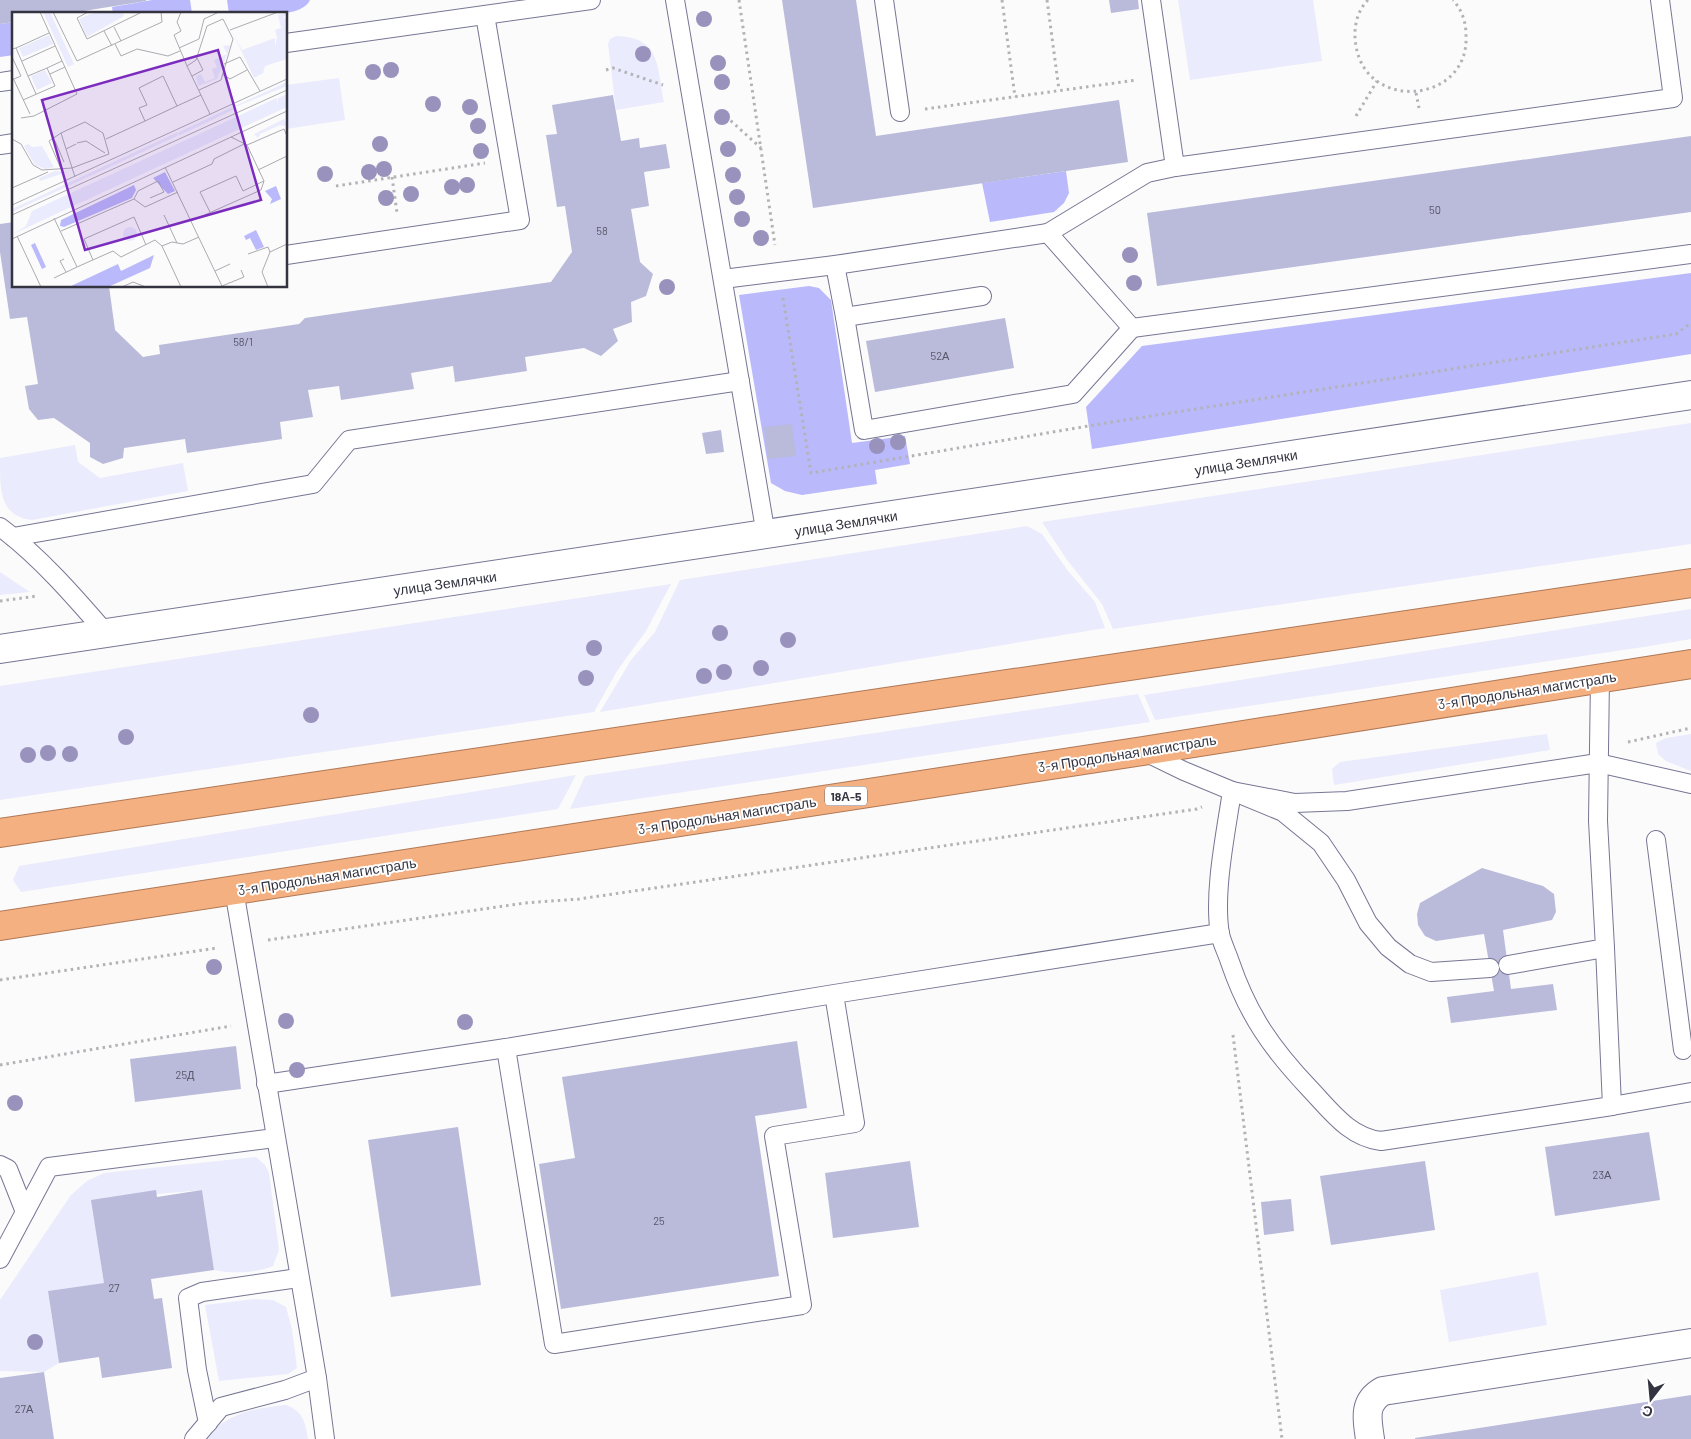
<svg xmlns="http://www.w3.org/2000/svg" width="1691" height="1439" font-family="Barlow,sans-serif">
<rect width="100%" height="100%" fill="#fbfbfb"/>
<g fill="#eaebfc">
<path d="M1178 0H1313L1322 61 1190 80Z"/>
<path d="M616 36C661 37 657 67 664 102L616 110 608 44 610 39Z"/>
<path d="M339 78 345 120 286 129V85Z"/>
<path d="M1691 423V544L1113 629 1102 604 1067 560 1042 522Z"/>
<path d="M75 445 78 462 100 478 183 463 188 491 32 520C0 516 0 492 0 458Z"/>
<path d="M1027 526 1042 534 1068 571 1095 602 1105 628 600 712 631 660 655 632 680 580Z"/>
<path d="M0 572 30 592 0 595Z"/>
<path d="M671 584 646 631 617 671 594 712 0 800V686Z"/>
<path d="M1691 609V639L1650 646 1155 720 1144 695Z"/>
<path d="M1138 694 1150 722 570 809 585 776Z"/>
<path d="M1547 734 1550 750 1334 785 1332 769 1340 762Z"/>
<path d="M1691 734V771L1666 761 1658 754 1656 743 1666 738Z"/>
<path d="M576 775 558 809 21 892 13 880 19 866Z"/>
<path d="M256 1157 265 1165 269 1173 279 1250 273 1266C256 1273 232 1274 214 1270L202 1190 92 1200 104 1283 48 1291 59 1363 44 1372 0 1371V1300L71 1195 87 1181 104 1173Z"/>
<path d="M1538 1272 1547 1325 1449 1342 1440 1290Z"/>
<path d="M254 1299 273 1300 286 1307 292 1329 297 1368 288 1374 219 1381 205 1305Z"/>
<path d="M286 1405C303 1411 305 1422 308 1439H205C227 1413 254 1408 286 1405Z"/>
</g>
<g fill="#bab9fb">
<path d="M152 0H190L192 13 113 14 112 7Z"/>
<path d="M227 0H310C301 20 248 14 229 14Z"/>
<path d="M14 22V55L0 57V24Z"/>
<path d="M1066 171 1069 193 1064 203 1054 212 990 222 982 183Z"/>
<path d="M1691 273V354L1092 449 1086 407 1142 346Z"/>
<path d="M809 286 819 288 831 300 852 443 905 436 910 464 875 470 877 484 802 495 785 491 771 483 739 295Z"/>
</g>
<g fill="#babadb">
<path d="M0 0H146V1L65 14H14V22L0 24Z"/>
<path d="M782 0H856L876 136 1119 100 1128 162 813 208Z"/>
<path d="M1109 0H1138L1139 9 1111 13Z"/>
<path d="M613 95 621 141 639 138 640 148 666 144 670 168 644 172 649 206 631 209 640 262 653 274 646 296 631 302 632 322 613 329 618 341 601 356 584 348 525 357 527 371 455 382 453 366 411 373 414 389 341 400 339 386 308 390 313 417 280 422 282 439 187 453 185 439 124 448 123 458 103 464 90 457V443L54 418 38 420 29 409 25 386 38 384 27 317 10 319 0 252V224L14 222V286H109L115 330 143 357 160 354 159 345 299 324 305 318 551 282 572 252 565 206 557 207 546 135 557 134 552 105Z"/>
<path d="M1691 136V212L1157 286 1147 213Z"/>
<path d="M1005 318 1014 368 875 392 866 341Z"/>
<path d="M792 424 796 456 768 459 764 427Z"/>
<path d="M721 430 724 452 706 454 702 433Z"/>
<path d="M1482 868 1543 886 1554 894 1556 912 1552 920 1503 930 1511 989 1553 984 1557 1010 1451 1023 1447 997 1494 991 1484 934 1436 941 1425 936 1418 925 1417 914 1420 903Z"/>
<path d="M797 1041 807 1108 755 1116 779 1276 561 1309 539 1164 575 1158 562 1077Z"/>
<path d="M236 1046 241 1089 135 1102 130 1059Z"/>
<path d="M458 1127 481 1285 391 1297 368 1140Z"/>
<path d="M1649 1132 1660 1200 1555 1216 1545 1147Z"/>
<path d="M910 1161 919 1227 833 1238 825 1173Z"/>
<path d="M1425 1161 1435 1230 1331 1245 1320 1176Z"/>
<path d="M156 1190 157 1197 202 1190 214 1270 151 1279 154 1299 162 1298 172 1368 102 1378 99 1357 59 1363 48 1291 104 1283 91 1200Z"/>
<path d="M1291 1199 1294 1231 1264 1235 1261 1202Z"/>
<path d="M44 1372 54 1439H0V1378Z"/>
<path d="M1691 1395V1439H1415V1438Z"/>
</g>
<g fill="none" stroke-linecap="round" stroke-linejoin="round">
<g stroke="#767694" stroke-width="20">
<g id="service">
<path d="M675 0 766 535"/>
<path d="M884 0 900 112"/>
<path d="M1151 0 1175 167 1673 98 1660 0"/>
<path d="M286 43 591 0"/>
<path d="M0 82 14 80"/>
<path d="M0 145 14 143"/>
<path d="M1048 233 1147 173 1175 167"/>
<path d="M286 255 520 220 485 15"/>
<path d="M835 265 845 317"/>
<path d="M723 279 835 265 1048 233 1132 328 1691 254"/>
<path d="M982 296 845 317 864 430 1073 394 1132 328"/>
<path d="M0 527C39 556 73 595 105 632"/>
<path d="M13 537 313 484 349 440 740 381"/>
<path d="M1143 751 1184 771 1283 812 1321 843 1346 880 1368 923 1388 947 1410 964 1431 972 1490 968"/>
<path d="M1656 840 1683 1050"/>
<path d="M1605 948 1612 1106 1381 1141C1349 1137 1331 1111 1310 1089 1272 1049 1248 1015 1230 962 1227 953 1222 943 1220 934 1213 893 1226 832 1232 791L1295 803 1347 801 1598 763 1691 784"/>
<path d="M1508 965 1605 948 1598 821 1600 678"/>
<path d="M834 994 855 1123 774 1136 802 1305 554 1344 506 1048 834 994 1220 933"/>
<path d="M266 1084 506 1048"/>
<path d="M1612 1106 1691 1092"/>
<path d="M0 1165 8 1169 25 1212"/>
<path d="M0 1259 49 1167 275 1138"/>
<path d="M317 1378 325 1439"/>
<path d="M208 1423 197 1370 188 1298 202 1292 298 1278"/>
<path d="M194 1439 221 1407 285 1390 317 1378 234 890"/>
</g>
</g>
<g stroke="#767694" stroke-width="30">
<path id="minor" d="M1370 1439C1367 1419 1363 1402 1383 1391L1691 1343"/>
</g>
<g stroke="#767694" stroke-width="30">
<path id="secondary" d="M0 649 1691 395"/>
</g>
<g stroke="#b07856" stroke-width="30">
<g id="trunk">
<path d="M0 833 1691 583"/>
<path d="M0 926 1143 751 1691 664"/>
</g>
</g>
<g stroke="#b3b3b7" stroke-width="3" stroke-dasharray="2.5 4" stroke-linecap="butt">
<path d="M739 0 775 245"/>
<path d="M1002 0 1015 97"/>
<path d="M1047 0 1059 90"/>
<path d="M1368 0C1356 12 1353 30 1356 46 1367 113 1470 103 1466 35 1466 22 1462 10 1453 0"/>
<path d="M606 70 613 68 663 85"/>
<path d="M1416 93 1419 108"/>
<path d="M925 109 1137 80"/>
<path d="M721 112 761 148"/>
<path d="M1356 116 1377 81"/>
<path d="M392 177 397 213"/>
<path d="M336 186 485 163"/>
<path d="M783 298 811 473 1106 423 1676 334 1691 323"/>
<path d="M0 601 37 596"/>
<path d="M1628 742 1691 728"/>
<path d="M268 940 525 903 579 899 1197 809 1202 807"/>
<path d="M0 980 217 948"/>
<path d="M1233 1035 1282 1439"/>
<path d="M0 1065 231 1026"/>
</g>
<use href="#service" stroke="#fff" stroke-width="18"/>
<use href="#minor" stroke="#fff" stroke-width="28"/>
<use href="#secondary" stroke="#fff" stroke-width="28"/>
<use href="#trunk" stroke="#f4b080" stroke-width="28"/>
</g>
<g fill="#9892bd">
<circle cx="704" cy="19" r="8"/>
<circle cx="643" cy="54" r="8"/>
<circle cx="718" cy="63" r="8"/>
<circle cx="391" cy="70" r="8"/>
<circle cx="373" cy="72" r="8"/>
<circle cx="722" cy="82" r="8"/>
<circle cx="433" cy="104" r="8"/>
<circle cx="470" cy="107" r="8"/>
<circle cx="722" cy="117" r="8"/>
<circle cx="478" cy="126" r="8"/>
<circle cx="380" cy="144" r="8"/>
<circle cx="728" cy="149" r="8"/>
<circle cx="481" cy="151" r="8"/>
<circle cx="384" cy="169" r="8"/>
<circle cx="369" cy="172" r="8"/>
<circle cx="325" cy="174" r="8"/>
<circle cx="733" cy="175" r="8"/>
<circle cx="467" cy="185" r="8"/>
<circle cx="452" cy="187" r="8"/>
<circle cx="411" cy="194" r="8"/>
<circle cx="737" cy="197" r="8"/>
<circle cx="386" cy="198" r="8"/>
<circle cx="742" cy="219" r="8"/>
<circle cx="761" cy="238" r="8"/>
<circle cx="1130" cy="255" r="8"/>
<circle cx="1134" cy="283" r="8"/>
<circle cx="667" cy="287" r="8"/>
<circle cx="898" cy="442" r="8"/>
<circle cx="877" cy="446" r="8"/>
<circle cx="720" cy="633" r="8"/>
<circle cx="788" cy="640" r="8"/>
<circle cx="594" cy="648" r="8"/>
<circle cx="761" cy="668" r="8"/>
<circle cx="724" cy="672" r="8"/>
<circle cx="704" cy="676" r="8"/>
<circle cx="586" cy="678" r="8"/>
<circle cx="311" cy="715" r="8"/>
<circle cx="126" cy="737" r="8"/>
<circle cx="48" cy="753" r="8"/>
<circle cx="70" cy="754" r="8"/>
<circle cx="28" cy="755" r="8"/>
<circle cx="214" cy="967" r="8"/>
<circle cx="286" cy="1021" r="8"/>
<circle cx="465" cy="1022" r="8"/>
<circle cx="297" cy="1070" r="8"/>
<circle cx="15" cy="1103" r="8"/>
<circle cx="35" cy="1342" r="8"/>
</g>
<g text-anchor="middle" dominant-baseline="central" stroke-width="4" stroke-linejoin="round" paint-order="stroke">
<g font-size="11" fill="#565668">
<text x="1435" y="209">50</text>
<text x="602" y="230">58</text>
<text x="243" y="341">58/1</text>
<text x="940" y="355">52А</text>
<text x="185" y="1074">25Д</text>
<text x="1602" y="1174">23А</text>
<text x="659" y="1220">25</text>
<text x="114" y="1287">27</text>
<text x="24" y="1408">27А</text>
</g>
<rect fill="#fff" stroke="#71717a" stroke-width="1" x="825" y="786.5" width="42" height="19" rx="4"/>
<g font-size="12" font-weight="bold" fill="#343441">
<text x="846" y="796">18А-5</text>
</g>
<g font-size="14" fill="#343441" stroke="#fff">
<text transform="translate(1246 462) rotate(-9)">улица Землячки</text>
<text transform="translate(846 523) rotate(-9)">улица Землячки</text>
<text transform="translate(445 583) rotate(-8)">улица Землячки</text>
<text transform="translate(1527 690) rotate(-9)">3-я Продольная магистраль</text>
<text transform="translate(1127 753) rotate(-9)">3-я Продольная магистраль</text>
<text transform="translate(727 815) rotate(-9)">3-я Продольная магистраль</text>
<text transform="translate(327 876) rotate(-9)">3-я Продольная магистраль</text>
</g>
</g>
<g transform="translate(12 12)">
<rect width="275" height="275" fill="#fbfbfb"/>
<path d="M31 0H38L62 52 56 55ZM83 0H110L112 4 75 25 67 7ZM275 1 271 7 275 5V47L253 54 251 61 242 66 220 19 230 38 263 26V35L265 25 263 18 269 16 266 3ZM37 23 41 32 11 45 7 36ZM217 33 218 35 205 67 186 74 184 64 189 62 193 70 203 66 200 57 205 55 202 48 215 42 211 34ZM33 58 40 71 25 78 19 64ZM275 70V74L223 95V94ZM275 82V95L1 222 14 214 20 199 265 86 266 94V86ZM220 95 221 98 166 124 167 120ZM272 107 275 113 272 114 268 113 248 122 246 126 242 122ZM166 120 165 124 0 200V197ZM16 132 20 135 30 134 42 155 34 157 23 153 12 134ZM43 159 55 160 28 169 27 166ZM111 222a7 7 0 1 1 14 0a7 7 0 1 1-14 0Z" fill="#eaebfc"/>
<path d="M153 160 163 179 156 182 141 166ZM122 173 124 178 120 186 52 215 48 214 49 208ZM264 174 269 187 258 192 260 187 253 179ZM244 218 252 235 244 238 238 226 234 228 232 224ZM23 231 34 255 30 257 19 233ZM142 243 138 256 96 275H57L106 252 109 259Z" fill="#bab9fb"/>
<path fill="none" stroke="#ababb1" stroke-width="1" d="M41 0 65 49 150 10 149 0M76 0 65 6 75 27 130 0M169 0 165 10 169 19 162 23 175 54M102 15 109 29M218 18 266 0M92 19 100 34M103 32 109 44 125 37 156 44 168 39M4 36 37 21M167 36 187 27 192 7 207 0M0 37 4 36 16 64M0 45 9 64 2 67M10 49 43 34M212 52 228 45 248 79M35 56 50 49M38 62 53 55M210 62 218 67 235 58M180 64 191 58 185 46M1 66 18 102M187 78 209 68 221 27 211 7 195 14 184 48 175 54 198 102M11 88 43 74 35 56 16 64 24 82M165 94 189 83M9 106 22 104 65 82 28 0M49 121 37 129 49 157M219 125 235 133 272 117 275 124M0 127 9 132 21 153 30 158 60 156 97 142 91 121 73 110 49 121 54 137M94 127 133 109 165 94 151 64 127 76 135 93 127 96 133 109M43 129 52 150M65 131 74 129 93 141M153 155 210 274 232 265 229 258M246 158 275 144M63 165 54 137 64 132M161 170 200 152 202 147 232 132M0 176 36 160M122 187 126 179 146 169 152 180 138 186M0 193 275 67M198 200 188 180 224 164 231 179 252 169M0 203 275 78M152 203 165 231M42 206 65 255 101 239 109 245 143 228 150 234M179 209 249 178 252 169 235 133M49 219 122 187 133 195 166 180M5 224 29 275M0 227 275 99M258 240 275 232M236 242 256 235 258 240 250 260 256 275M52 247 48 249 54 260M81 248 72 227 122 205 134 233M203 259 218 252M42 266 65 255M110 275 121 270 134 275M169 275 150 234 160 230 171 232 187 225"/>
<path fill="#7b2cbf" fill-opacity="0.15" stroke="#7b2cbf" stroke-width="2.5" d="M206 38 249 188 73 238 30 88Z"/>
<rect width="275" height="275" fill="none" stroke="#343441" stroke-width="2.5"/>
</g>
<g transform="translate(1651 1399) rotate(196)" stroke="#ffffff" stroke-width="4" paint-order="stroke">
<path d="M0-4L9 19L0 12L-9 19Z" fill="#343441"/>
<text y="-8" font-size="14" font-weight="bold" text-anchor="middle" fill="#343441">С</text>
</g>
</svg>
